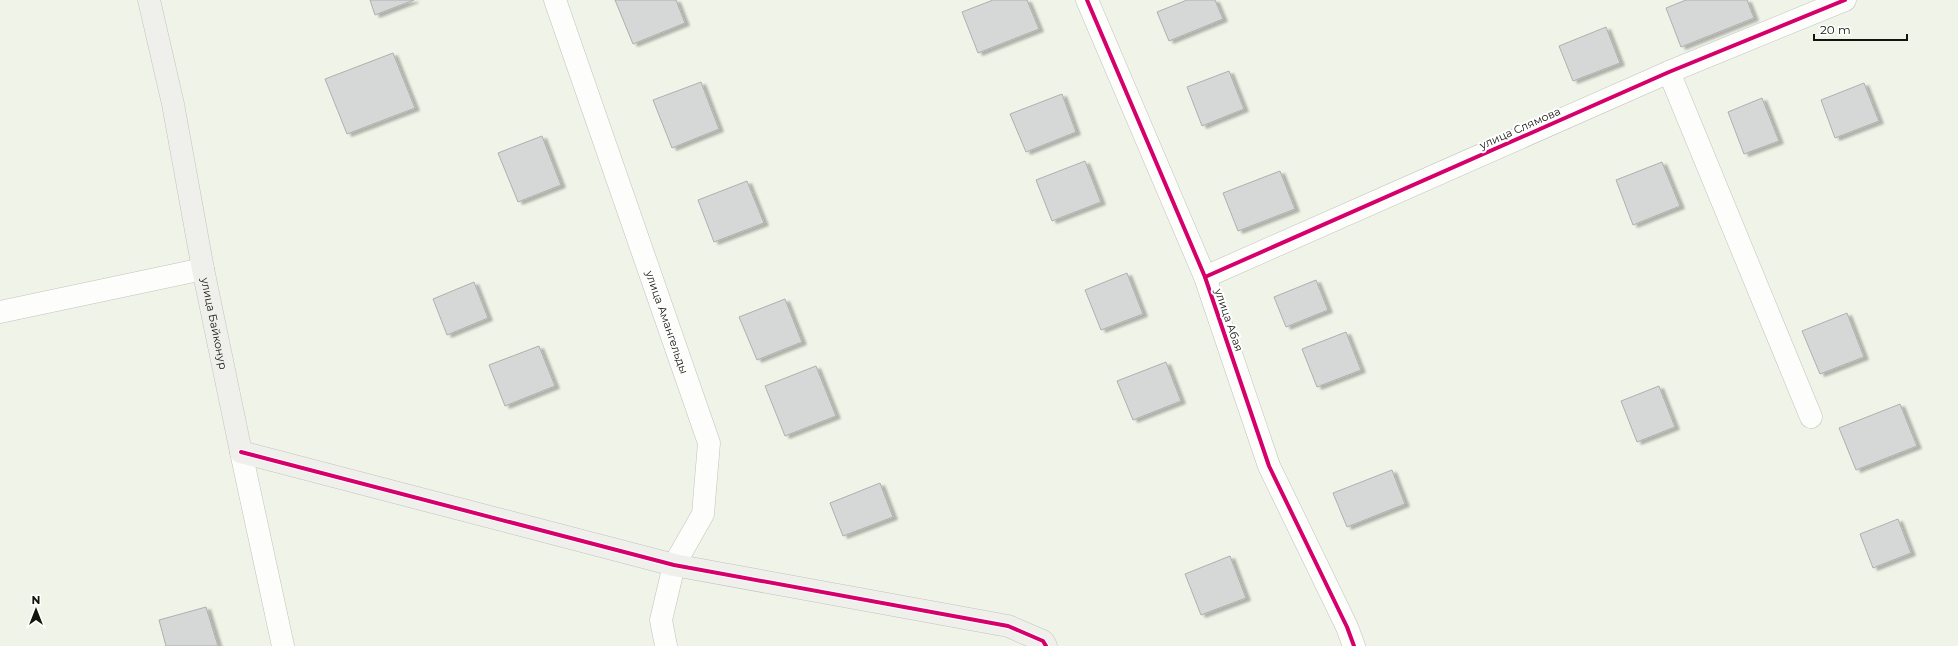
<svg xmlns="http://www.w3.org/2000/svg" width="1958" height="646" font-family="Montserrat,sans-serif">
<defs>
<filter id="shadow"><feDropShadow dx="4.5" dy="2.5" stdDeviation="1" flood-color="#0004"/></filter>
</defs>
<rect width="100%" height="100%" fill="#f0f3e8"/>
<g fill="#d5d8d6" stroke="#adb0ae" filter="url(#shadow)">
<path d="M370 0H414L375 15Z"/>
<path d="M615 0H676L685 23 633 44Z"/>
<path d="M993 0H1027L1039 29 978 53 962 12Z"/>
<path d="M1187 0H1215L1223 19 1169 41 1157 12Z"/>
<path d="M1686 0H1747L1754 18 1681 47 1666 8Z"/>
<path d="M1606 27 1620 63 1573 81 1559 46Z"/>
<path d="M393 53 415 108 347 134 325 79Z"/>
<path d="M1229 71 1244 109 1202 126 1187 87Z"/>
<path d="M701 82 719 129 672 148 653 100Z"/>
<path d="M1864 83 1879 121 1835 138 1821 100Z"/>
<path d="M1062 94 1076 132 1026 152 1010 114Z"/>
<path d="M1762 98 1779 141 1744 154 1728 112Z"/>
<path d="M542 136 561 185 518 202 498 153Z"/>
<path d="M1085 161 1101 202 1052 221 1036 180Z"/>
<path d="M1662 162 1680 206 1633 225 1616 180Z"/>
<path d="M1280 171 1295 209 1238 231 1223 193Z"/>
<path d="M747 181 764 223 714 242 698 200Z"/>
<path d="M1127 273 1143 314 1101 330 1085 290Z"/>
<path d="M1316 280 1328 310 1286 327 1274 297Z"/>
<path d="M474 282 488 318 447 335 433 299Z"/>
<path d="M785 299 802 342 757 360 739 317Z"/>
<path d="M1847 313 1864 357 1820 374 1802 331Z"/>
<path d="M1346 332 1361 370 1317 387 1302 349Z"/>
<path d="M539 346 555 386 505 406 489 365Z"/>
<path d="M1166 362 1181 401 1133 420 1117 381Z"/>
<path d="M816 366 836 416 785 436 765 386Z"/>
<path d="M1659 386 1675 427 1637 442 1621 401Z"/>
<path d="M1900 404 1917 446 1856 470 1839 428Z"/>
<path d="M1392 470 1405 504 1347 527 1333 493Z"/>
<path d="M880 483 893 517 843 536 830 503Z"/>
<path d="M1898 519 1911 553 1873 568 1860 534Z"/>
<path d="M1230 556 1246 598 1201 615 1185 574Z"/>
<path d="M206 607 218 646H166L159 620Z"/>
</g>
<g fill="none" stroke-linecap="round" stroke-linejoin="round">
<g stroke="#c1c3ba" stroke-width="23">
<g id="street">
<path id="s1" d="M555 0 709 443 703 514 674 565 661 620 666 646"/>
<path d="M1087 0 1205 277 1269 466 1347 627 1354 646"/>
<path d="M1669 72 1811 417"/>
<path d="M1205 277 1669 72 1845 0"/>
<path d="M0 312 203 269"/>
<path d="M241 452 283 646"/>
</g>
</g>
<g stroke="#c1c3ba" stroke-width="23">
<g id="secondary">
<path id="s2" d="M149 0 173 104 203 269 241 452 674 565 1008 626 1043 641 1046 646"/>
</g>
</g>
<use href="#street" stroke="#fdfdfc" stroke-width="22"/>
<use href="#secondary" stroke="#eff0eb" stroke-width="22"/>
<g stroke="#fff" stroke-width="6">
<g id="cycleway">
<path d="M1087 0 1205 277 1269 466 1347 627 1354 646"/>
<path d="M1205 277 1669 72 1845 0"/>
<path d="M241 452 674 565 1008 626 1043 641 1046 646"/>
</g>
</g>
<use href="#cycleway" stroke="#d6006c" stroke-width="4"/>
</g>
<g text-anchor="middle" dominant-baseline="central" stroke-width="4" stroke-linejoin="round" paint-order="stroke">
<g font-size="11" fill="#13140e" stroke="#fff">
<text transform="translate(1520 128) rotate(-24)">улица Слямова</text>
<text transform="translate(1229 320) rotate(71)">улица Абая</text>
<text stroke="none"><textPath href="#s1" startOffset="341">улица Амангельды</textPath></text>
<text stroke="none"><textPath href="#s2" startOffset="330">улица Байконур</textPath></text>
</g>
</g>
<g transform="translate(36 610)" stroke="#ffffff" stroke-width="3" paint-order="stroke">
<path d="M0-3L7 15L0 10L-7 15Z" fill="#13140e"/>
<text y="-6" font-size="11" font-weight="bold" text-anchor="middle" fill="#13140e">N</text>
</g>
<path d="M1814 34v6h93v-6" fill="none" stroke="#13140e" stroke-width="2"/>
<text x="1820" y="34" font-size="12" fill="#13140e" stroke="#ffffff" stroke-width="3" paint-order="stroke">20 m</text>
</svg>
